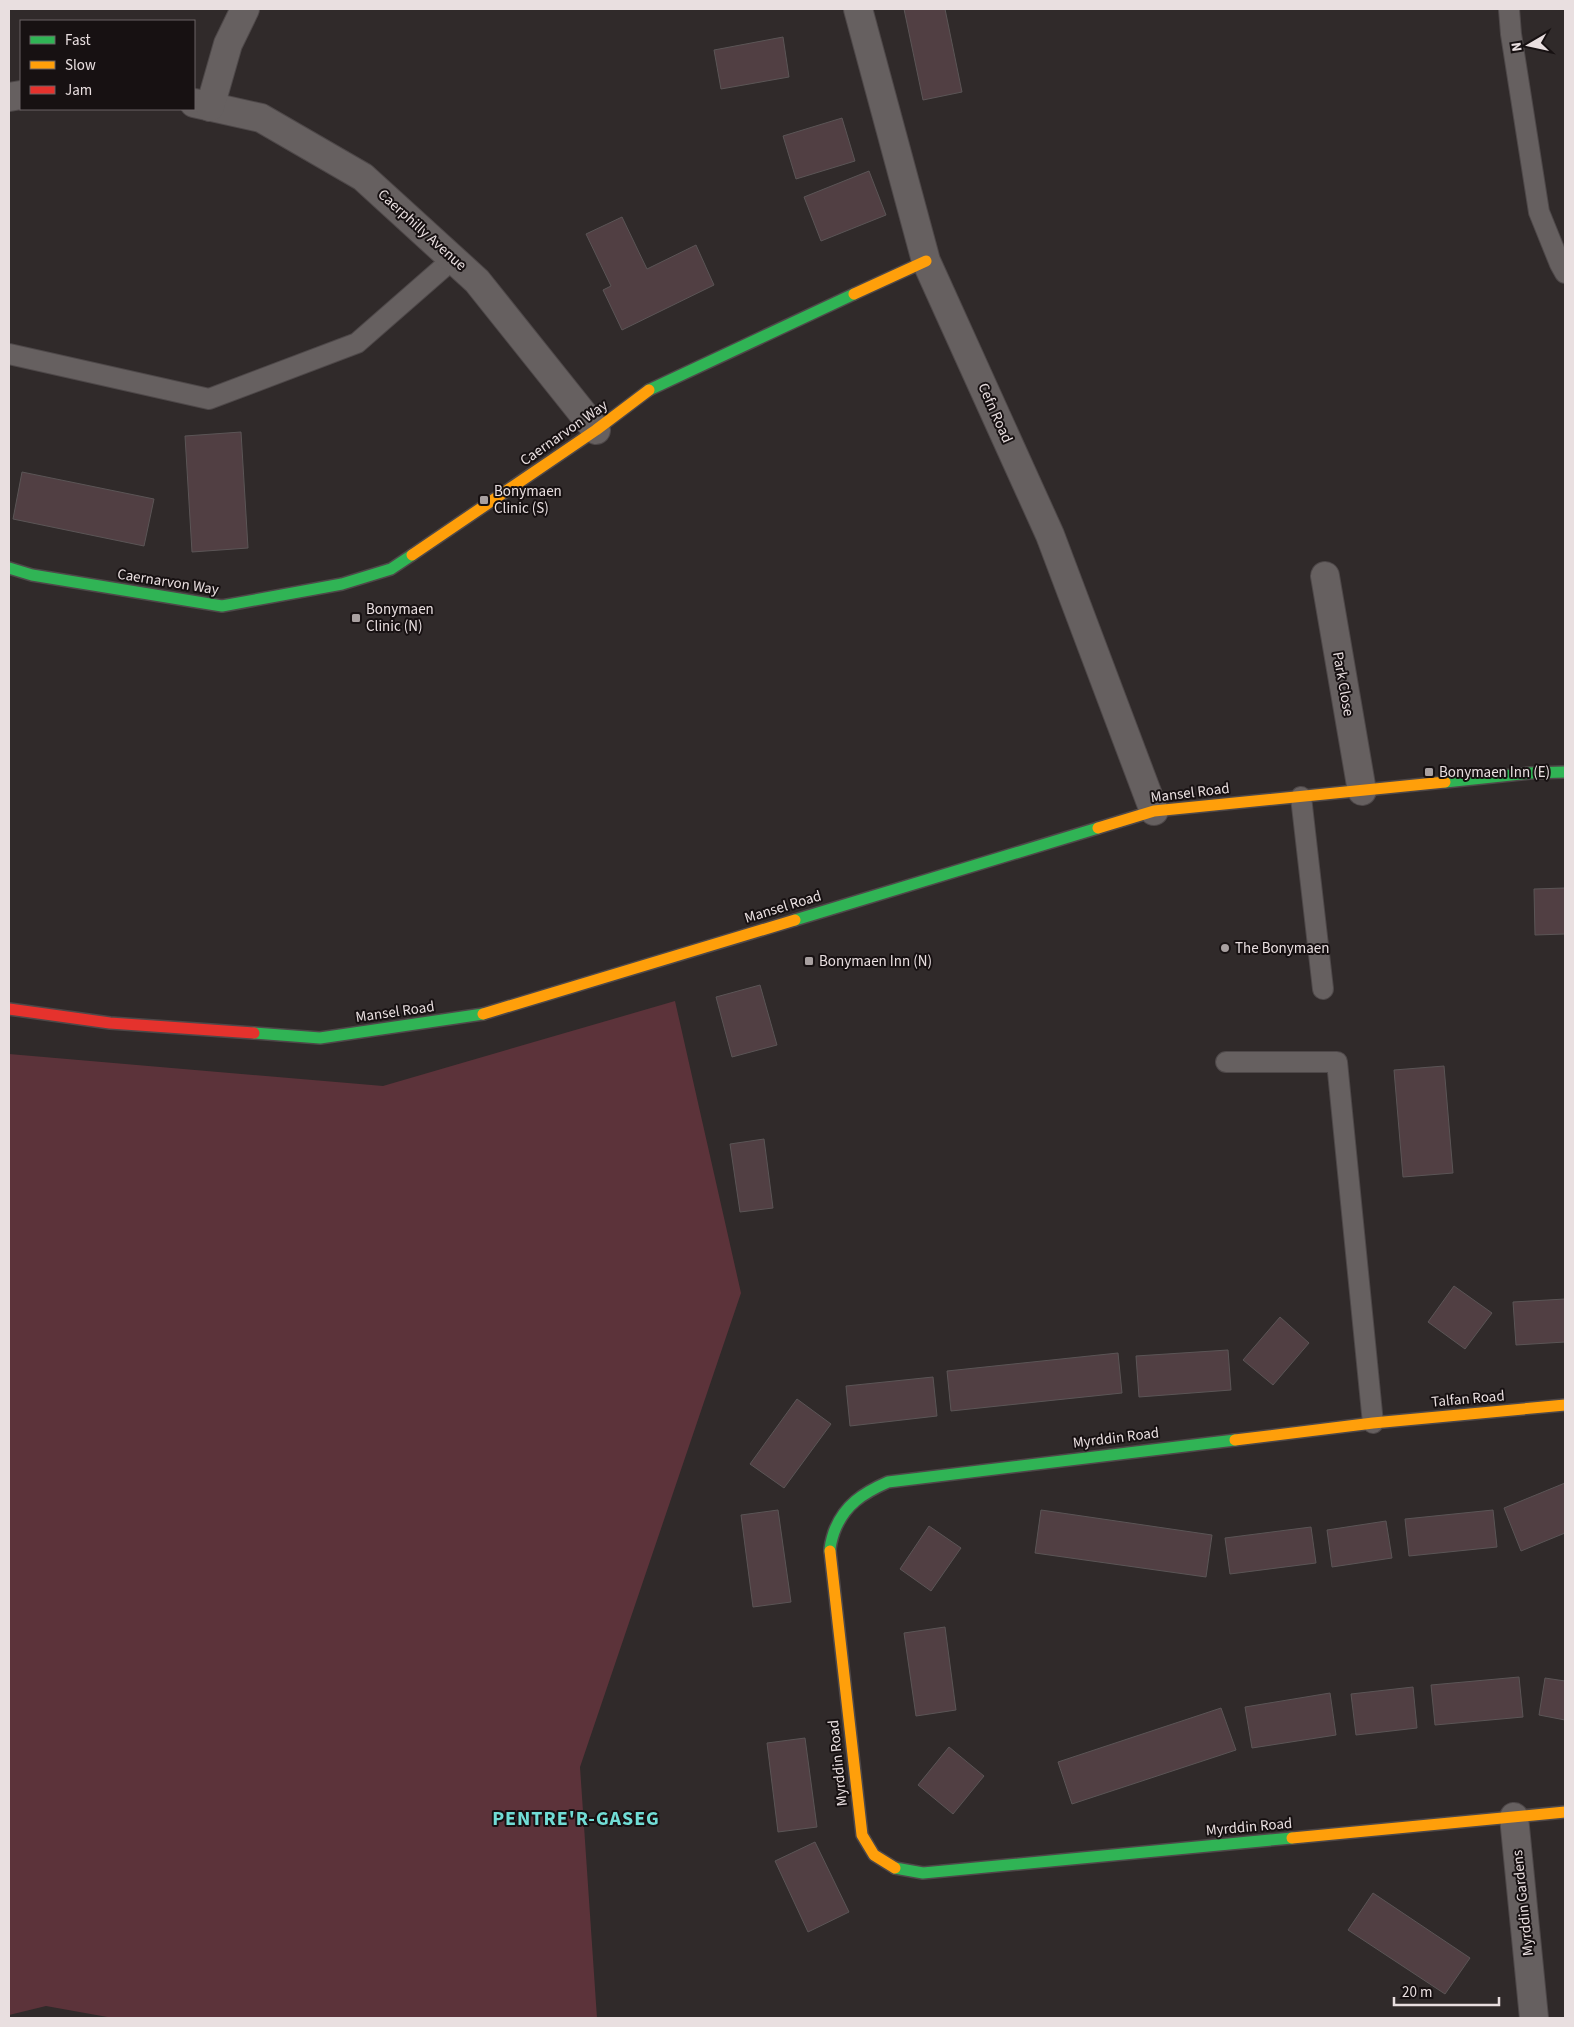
<svg xmlns="http://www.w3.org/2000/svg" width="1574" height="2027" font-family="'Source Sans 3',sans-serif">
<rect width="100%" height="100%" fill="#302a2a"/>
<path fill="#5c333a" d="M675 1001 741 1293 580 1767 597 2018H113L46 2006 9 2015V1054L383 1086Z"/>
<g fill="#513f43" stroke="#5b5556">
<path d="M904 9H945L962 92 923 100Z"/>
<path d="M783 37 789 77 721 89 714 50Z"/>
<path d="M842 118 855 161 796 179 783 136Z"/>
<path d="M869 171 886 215 821 241 804 197Z"/>
<path d="M622 217 647 269 696 245 714 285 622 330 603 290 611 286 586 234Z"/>
<path d="M241 432 248 548 192 552 185 436Z"/>
<path d="M22 472 154 499 144 546 13 519Z"/>
<path d="M1565 888V934L1535 935 1534 889Z"/>
<path d="M760 985 777 1045 732 1057 716 997Z"/>
<path d="M1444 1066 1453 1173 1403 1177 1394 1070Z"/>
<path d="M764 1139 773 1208 740 1212 730 1144Z"/>
<path d="M1454 1286 1492 1313 1465 1349 1428 1322Z"/>
<path d="M1565 1299V1342L1516 1345 1513 1302Z"/>
<path d="M1280 1317 1309 1343 1273 1385 1243 1360Z"/>
<path d="M1228 1350 1231 1390 1139 1397 1136 1356Z"/>
<path d="M1118 1353 1122 1393 951 1411 947 1371Z"/>
<path d="M933 1377 937 1416 850 1426 846 1386Z"/>
<path d="M797 1399 831 1424 784 1488 750 1464Z"/>
<path d="M1565 1483V1533L1521 1551 1504 1508Z"/>
<path d="M778 1510 791 1602 753 1607 741 1515Z"/>
<path d="M1041 1510 1212 1535 1206 1577 1035 1553Z"/>
<path d="M1493 1510 1497 1547 1409 1556 1405 1519Z"/>
<path d="M1386 1521 1392 1558 1332 1567 1327 1530Z"/>
<path d="M929 1526 961 1548 931 1591 900 1569Z"/>
<path d="M1311 1527 1316 1563 1230 1574 1225 1538Z"/>
<path d="M945 1627 956 1710 916 1716 904 1633Z"/>
<path d="M1519 1677 1523 1717 1435 1725 1431 1685Z"/>
<path d="M1545 1678 1565 1681V1720L1539 1715Z"/>
<path d="M1413 1687 1417 1728 1356 1735 1351 1694Z"/>
<path d="M1330 1693 1336 1735 1252 1748 1245 1707Z"/>
<path d="M1221 1708 1236 1750 1072 1804 1058 1762Z"/>
<path d="M805 1738 817 1827 778 1832 767 1743Z"/>
<path d="M949 1747 984 1776 953 1814 918 1785Z"/>
<path d="M815 1842 849 1912 808 1932 775 1861Z"/>
<path d="M1373 1893 1470 1958 1445 1994 1348 1930Z"/>
</g>
<g fill="none" stroke-linecap="round" stroke-linejoin="round">
<g stroke="#4e4849" stroke-width="22">
<g id="lane">
<path d="M1509 9 1511 34 1539 212 1560 264 1565 273"/>
<path d="M9 354 209 399 357 343 453 259"/>
<path d="M1301 797 1323 989"/>
<path d="M1226 1062H1337L1373 1423"/>
</g>
</g>
<g stroke="#4e4849" stroke-width="30">
<g id="street">
<path d="M858 9 926 261 1050 535 1154 811"/>
<path d="M9 97 21 95"/>
<path d="M194 103 261 118 363 177 477 281 596 430"/>
<path d="M210 107 228 44 245 9"/>
<path d="M1325 576 1362 791"/>
<path d="M1514 1817 1534 2018"/>
</g>
</g>
<g stroke="#4e4849" stroke-width="14">
<g id="fast">
<path d="M649 390 854 294"/>
<path d="M9 568 32 575 222 606 342 584 391 569 412 555"/>
<path d="M1445 782 1530 773 1565 772"/>
<path d="M795 920 1098 828"/>
<path d="M254 1033 320 1038 483 1014"/>
<path d="M830 1551C830 1545 832 1538 834 1532 844 1505 863 1493 888 1482L1235 1440"/>
<path d="M895 1868 923 1873 1292 1838"/>
</g>
</g>
<g stroke="#4e4849" stroke-width="14">
<g id="slow">
<path d="M854 294 926 261"/>
<path d="M412 555 596 430 649 390"/>
<path d="M1098 828 1154 811 1445 782"/>
<path d="M483 1014 795 920"/>
<path d="M1235 1440 1373 1423 1565 1405"/>
<path d="M830 1551 862 1835 874 1855 895 1868"/>
<path d="M1292 1838 1565 1812"/>
</g>
</g>
<g stroke="#4e4849" stroke-width="14">
<path id="jam" d="M9 1009 110 1023 254 1033"/>
</g>
<use href="#lane" stroke="#666060" stroke-width="20"/>
<use href="#street" stroke="#666060" stroke-width="28"/>
<use href="#fast" stroke="#30b455" stroke-width="11"/>
<use href="#slow" stroke="#ff9f0a" stroke-width="11"/>
<use href="#jam" stroke="#e5322d" stroke-width="11"/>
</g>
<g fill="#a8a0a0" stroke="#171112" stroke-width="2">
<rect x="479" y="495" width="10" height="10" rx="2.5"/>
<rect x="351" y="613" width="10" height="10" rx="2.5"/>
<rect x="1424" y="767" width="10" height="10" rx="2.5"/>
<circle cx="1225" cy="948" r="5"/>
<rect x="804" y="956" width="10" height="10" rx="2.5"/>
</g>
<g text-anchor="middle" dominant-baseline="central" stroke-width="4" stroke-linejoin="round" paint-order="stroke">
<g font-size="15" fill="#e9dfe0" stroke="#171112">
<text transform="translate(422 230) rotate(42)">Caerphilly Avenue</text>
<text transform="translate(995 413) rotate(66)">Cefn Road</text>
<text transform="translate(564 433) rotate(-35)">Caernarvon Way</text>
<text transform="translate(168 582) rotate(9)">Caernarvon Way</text>
<text transform="translate(1343 684) rotate(80)">Park Close</text>
<text transform="translate(1190 793) rotate(-7)">Mansel Road</text>
<text transform="translate(783 907) rotate(-17)">Mansel Road</text>
<text transform="translate(395 1012) rotate(-8)">Mansel Road</text>
<text transform="translate(1468 1399) rotate(-5)">Talfan Road</text>
<text transform="translate(1116 1438) rotate(-7)">Myrddin Road</text>
<text transform="translate(838 1763) rotate(-96)">Myrddin Road</text>
<text transform="translate(1249 1827) rotate(-5)">Myrddin Road</text>
<text transform="translate(1523 1903) rotate(-96)">Myrddin Gardens</text>
</g>
<g font-size="15" fill="#e9dfe0" stroke="#171112" text-anchor="start">
<text x="494" y="491">Bonymaen<tspan x="494" dy="17">Clinic (S)</tspan></text>
<text x="366" y="609">Bonymaen<tspan x="366" dy="17">Clinic (N)</tspan></text>
<text x="1439" y="772">Bonymaen Inn (E)</text>
<text x="1235" y="948">The Bonymaen</text>
<text x="819" y="961">Bonymaen Inn (N)</text>
</g>
<g font-size="20" font-weight="bold" letter-spacing="1" fill="#71dcd5" stroke="#171112">
<text x="576" y="1819">PENTRE'R-GASEG</text>
</g>
</g>
<rect width="1574" height="2027" fill="none" stroke="#e9dfe0" stroke-width="20"/>
<rect x="20" y="20" width="175" height="90" fill="#171112" stroke="#6b6364"/>
<rect x="30" y="36" width="25" height="8" fill="#30b455" stroke="#6b6364"/>
<text x="65" y="45" font-size="15" fill="#e9dfe0">Fast</text>
<rect x="30" y="61" width="25" height="8" fill="#ff9f0a" stroke="#6b6364"/>
<text x="65" y="70" font-size="15" fill="#e9dfe0">Slow</text>
<rect x="30" y="86" width="25" height="8" fill="#e5322d" stroke="#6b6364"/>
<text x="65" y="95" font-size="15" fill="#e9dfe0">Jam</text>
<g transform="translate(1529 45) rotate(261)" stroke="#171112" stroke-width="4" paint-order="stroke">
<path d="M0-4L9 19L0 12L-9 19Z" fill="#e9dfe0"/>
<text y="-8" font-size="14" font-weight="bold" text-anchor="middle" fill="#e9dfe0">N</text>
</g>
<path d="M1394 1997v8h105v-8" fill="none" stroke="#e9dfe0" stroke-width="2.5"/>
<text x="1402" y="1997" font-size="15" fill="#e9dfe0" stroke="#171112" stroke-width="4" paint-order="stroke">20 m</text>
</svg>
